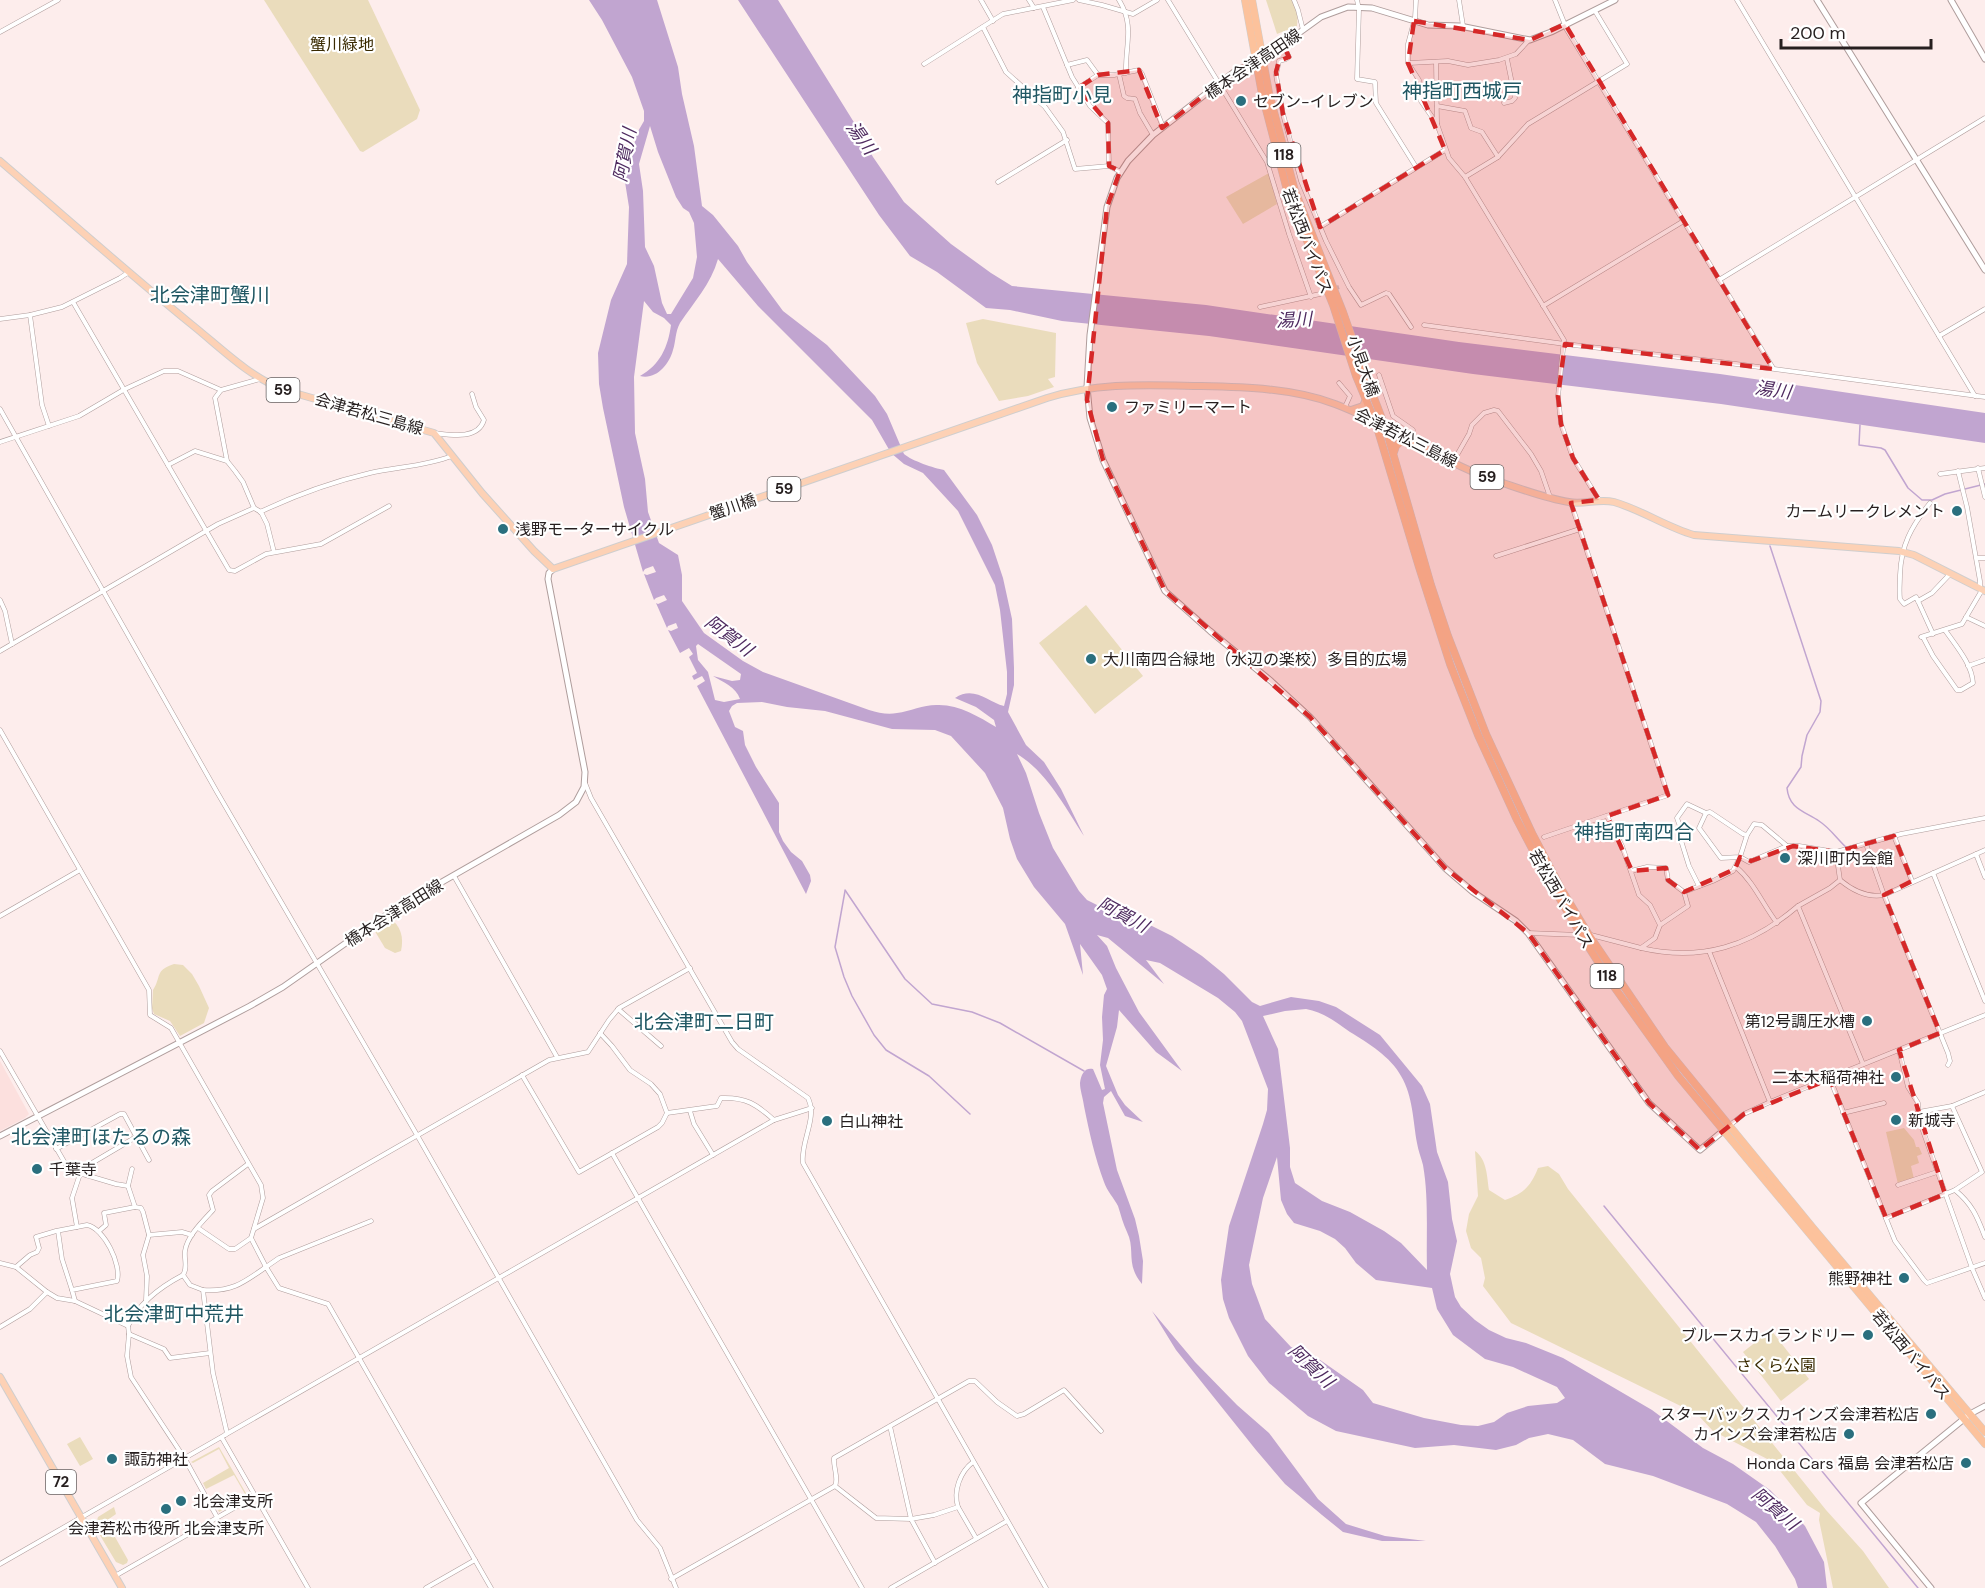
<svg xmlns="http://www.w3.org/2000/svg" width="1985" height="1588" font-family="'DM Sans','Noto Sans JP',sans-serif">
<rect width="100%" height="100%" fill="#fdedec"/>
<path fill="#fce0de" d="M0 1061 29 1114 25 1118 0 1131Z"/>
<g fill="#eadcbc">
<path d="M264 0H368L420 110 417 119 363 152 360 151Z"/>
<path d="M1266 0H1292L1298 13 1297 26 1277 34Z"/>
<path d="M1269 173 1277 204 1243 224 1226 197Z"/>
<path d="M983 319 1056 333 1055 377 1048 379 1054 387 1028 396 999 401 977 363 966 323Z"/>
<path d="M1086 605 1143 676 1095 714 1039 643Z"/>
<path d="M389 917C401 926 404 937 401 951L395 953 385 948 373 928Z"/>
<path d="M174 964 183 965 192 974 199 986 209 1008 204 1023 180 1036 170 1021 154 1014 152 1008 153 990C162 976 154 971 174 964Z"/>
<path d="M1904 1128 1914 1140 1916 1147H1919L1922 1154 1917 1156 1919 1163 1911 1166 1914 1179 1898 1184 1886 1132Z"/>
<path d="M1475 1151C1487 1159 1487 1177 1489 1190L1505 1200C1524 1193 1531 1186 1538 1168L1548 1166 1559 1174 1568 1189 1826 1510 1863 1551 1889 1588H1833L1819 1520 1820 1513 1807 1505 1773 1462 1713 1431 1697 1414 1511 1323 1483 1286 1485 1278 1481 1258 1471 1248 1466 1231 1469 1214 1478 1196Z"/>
<path d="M1771 1330 1809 1379 1781 1401 1743 1352Z"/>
<path d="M80 1437 93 1459 80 1466 67 1444Z"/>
<path d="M219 1447 247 1495 219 1512 218 1510 245 1494 234 1475 206 1489 203 1483 229 1468 219 1449 193 1463 191 1462Z"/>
<path d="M114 1507 116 1514 106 1521 128 1560 127 1563 123 1565 116 1562 95 1527 98 1517Z"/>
</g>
<g fill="#c1a5d0" fill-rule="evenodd">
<path d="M589 0H657L678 67 682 94 694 146 702 206 713 215 738 246 747 262 783 311 827 345 875 396 887 414 904 454C912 461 934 468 944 470L977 515 992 545 1003 578 1012 619 1014 668V685L1008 712 1026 745 1044 762 1061 789 1084 836C1065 807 1046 771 1017 754L1026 773 1039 813 1053 848 1079 891 1087 900 1105 909 1152 926 1172 936 1202 956 1224 974 1252 1002 1260 1006 1291 997 1319 1001 1336 1007 1380 1035 1422 1086 1430 1104 1437 1152 1448 1182 1452 1219 1457 1241 1450 1274 1455 1297 1461 1307 1475 1320 1489 1330 1506 1338 1526 1343 1563 1358 1652 1410 1703 1448 1733 1464 1770 1490 1805 1526 1824 1562 1827 1588H1798L1795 1579 1775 1546 1756 1522 1727 1504 1653 1476 1605 1464 1573 1440 1548 1434 1529 1438 1516 1445 1496 1450 1454 1445 1415 1448 1336 1431 1308 1416 1269 1383 1248 1356 1229 1318 1223 1299 1221 1280 1229 1226 1263 1124 1267 1110 1268 1089 1242 1021 1235 1012 1218 998 1160 963 1146 960 1164 984 1108 938 1097 935 1107 946 1116 968 1139 1012 1182 1071 1156 1052 1119 1010 1117 1027 1106 1066 1118 1095 1125 1105 1143 1122 1125 1116 1111 1091 1104 1097 1103 1103 1117 1170 1135 1219 1139 1236 1143 1261 1142 1284C1125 1264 1136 1250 1127 1232 1123 1224 1121 1215 1118 1206 1114 1198 1107 1191 1104 1182 1095 1158 1089 1131 1084 1106 1083 1098 1080 1090 1080 1083 1081 1074 1085 1067 1093 1069L1102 1090 1105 1089 1100 1065 1103 1040 1102 1017 1104 995 1107 989 1102 975 1080 944 1083 975 1065 924 1034 887 1017 859 1010 839 1003 808 985 773 951 736 935 730 892 729 825 711 787 707 762 702 737 703 732 706 729 711 735 727 743 731 745 745 756 767 779 803V832L783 841 791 852 802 861 810 875 811 881 806 894 697 686 705 681 702 676 694 680 692 676 697 673 689 657 693 654 689 648 680 653 668 630 671 631 678 628 676 623 668 626 667 628 656 603 658 604 667 600 664 595 656 598 654 600 644 574 647 575 656 572 653 566 645 569 643 572 624 507 603 408 599 384 598 353 611 300 627 264 629 207 625 182 637 133 644 121V111L632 77 602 20ZM650 126 658 152 676 197 683 208 689 212 694 223 697 257 693 278 671 314H667L662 303 654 266 645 247 643 191 639 164ZM718 259 758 306 872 420 891 453 904 464 923 473 958 511 995 585 1000 610 1007 672V694L1004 706C988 702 974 685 955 698L976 707 994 720 996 727C979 717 960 705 939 705 925 704 911 711 897 713 888 715 879 713 869 710L763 672 743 661 704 633 682 601V575L678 555 659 543 648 512 645 479 635 433 634 377 644 301 653 312 664 318 671 325C668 347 660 365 640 376 656 380 669 365 673 350 676 341 675 332 680 323 694 302 711 284 718 259ZM698 644 741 674 740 680 732 681 713 676C723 682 736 687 740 699L724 702 715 700 708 672 698 660 696 646ZM1306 1009C1323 1012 1336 1022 1350 1032 1368 1043 1391 1057 1401 1076 1413 1096 1413 1121 1417 1143 1418 1150 1421 1157 1423 1165 1429 1199 1426 1235 1427 1270L1401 1243 1384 1231 1350 1212 1322 1201 1295 1183 1290 1167V1148L1278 1049 1263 1016 1285 1011ZM1277 1157 1281 1200 1287 1214 1294 1223 1320 1231 1335 1239 1345 1248 1356 1263 1376 1280 1432 1288 1437 1309 1453 1335 1485 1359 1513 1367 1557 1387 1565 1398 1557 1403 1528 1406 1507 1413 1494 1422 1478 1426 1461 1425 1424 1418 1373 1403 1363 1390 1313 1355 1291 1347 1265 1319 1252 1284 1249 1265 1263 1198Z"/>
<path d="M738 0H778L855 124 873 157 904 202 951 244 991 273 1012 286 1206 305 1459 342 1720 374 1985 413V443L1721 404 1473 374 1209 336 1062 321 1010 310 986 308 937 272 910 256 879 215Z"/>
<path d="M1152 1311 1195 1362 1237 1405 1269 1433 1318 1499 1346 1524 1385 1536 1426 1541H1382L1343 1532 1322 1515 1285 1484 1256 1450 1176 1350Z"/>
</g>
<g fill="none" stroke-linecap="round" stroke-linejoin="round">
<g stroke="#c1a5d0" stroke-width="1.5">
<path d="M1860 425 1859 445 1881 448 1885 450 1908 488 1922 500H1932L1945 494 1985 484"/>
<path d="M1770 546 1821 701 1820 712 1807 735 1802 756 1801 767 1787 788C1789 809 1804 811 1819 821 1830 828 1838 840 1847 848"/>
<path d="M845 890 905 979 932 1004 972 1012 1000 1023 1084 1071"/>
<path d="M845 891 835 947 844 977 852 996 874 1035 886 1050 929 1076 970 1114"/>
<path d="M1604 1206 1918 1588"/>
</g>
<path stroke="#d2c4c3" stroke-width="4" stroke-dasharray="4 2" stroke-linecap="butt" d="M1320 294 1339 287"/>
<g stroke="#af9d9c" stroke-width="5">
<g id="minor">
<path d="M981 0 993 21"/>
<path d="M1029 0 1034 8"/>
<path d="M1079 0 1102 5 1133 14 1157 0"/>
<path d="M1119 0C1135 26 1125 45 1126 73"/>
<path d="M1168 0 1267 162 1289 234 1311 297"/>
<path d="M1294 0 1298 10 1303 30"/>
<path d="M1357 0 1359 9 1357 79 1375 82 1376 103 1416 167"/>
<path d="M1416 0 1415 18 1408 44V63L1419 80 1418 92 1421 101 1437 124 1449 158 1465 177 1564 340 1558 396 1561 424 1573 458 1599 500"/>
<path d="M1459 0 1463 26"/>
<path d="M1555 0 1567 30 1773 368"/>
<path d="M1737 0 1975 396"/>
<path d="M1043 7 1072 77 1090 106 1108 123 1109 166"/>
<path d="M983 27 1006 72 1045 107 1063 132 1075 169 1109 166 1121 172"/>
<path d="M0 32 58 0"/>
<path d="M1283 44 1289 57 1286 59 1279 61 1276 75 1283 114 1301 181 1326 241 1349 287 1361 305 1386 293 1389 294 1411 327"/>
<path d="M1436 62 1437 123"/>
<path d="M1409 63 1448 61 1468 65 1499 60 1516 54 1529 40"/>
<path d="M924 64 1003 14 1073 0"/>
<path d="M1067 65 1087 60 1098 75"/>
<path d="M1119 74 1124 96 1127 98 1135 99 1140 113 1153 135"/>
<path d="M1078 88 1098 75H1114L1139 70 1142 74 1163 127"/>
<path d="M1504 103 1512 101 1515 98 1507 59"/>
<path d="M1437 106 1465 111 1471 128 1482 132 1498 157"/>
<path d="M1465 177 1498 157 1528 124 1627 64 1595 11"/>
<path d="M998 182 1067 140"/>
<path d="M1320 227 1445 150"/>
<path d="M1719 280 1985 118"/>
<path d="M73 302 229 570 235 571 266 554 321 544 389 506"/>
<path d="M1543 306 1682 222"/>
<path d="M1260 307 1320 294"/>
<path d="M30 315 42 405 49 426"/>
<path d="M0 319 30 315 62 307 120 278 129 272"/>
<path d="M1424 325 1565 344 1721 362 1985 397"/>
<path d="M1939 336 1985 309"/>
<path d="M1379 375 1393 416 1413 430 1410 440"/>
<path d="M1339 383 1350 396 1345 407"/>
<path d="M0 409 217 792 417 1135 637 1520 660 1548 676 1588"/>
<path d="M435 433C451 435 478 440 484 420L476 407 472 394"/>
<path d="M0 442 79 416 125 389 164 371H178L221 390"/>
<path d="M227 461 215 398 221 390 260 379"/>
<path d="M1453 462 1469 434 1472 425 1484 413 1494 410 1498 411 1531 454 1541 471 1550 497"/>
<path d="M168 465 195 451 227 461 235 471 243 482 254 508 261 512 267 524 274 552"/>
<path d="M1978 468 1985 497"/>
<path d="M1958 471 1967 507 1980 581V588"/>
<path d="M1940 474 1985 468"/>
<path d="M260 512C296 495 331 482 370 473 397 467 426 466 452 456"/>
<path d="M1496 556 1580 529"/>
<path d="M1977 558H1985"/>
<path d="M0 600 5 611 12 644"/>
<path d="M1918 601 1916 597 1904 604 1900 599C1899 591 1900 583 1900 575 1901 545 1911 527 1930 503"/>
<path d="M1966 617 1985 626"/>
<path d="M1933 634 1918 601 1932 593 1950 574"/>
<path d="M1921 637 1962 624 1982 590"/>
<path d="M1923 637 1933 656 1957 690H1961L1973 683C1972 664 1956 646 1945 630"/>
<path d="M0 651 218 524 254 508"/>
<path d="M1968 666 1985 660"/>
<path d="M0 730 149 990 150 1015 171 1028 261 1185 263 1198 251 1238 266 1267 279 1258 371 1221"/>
<path d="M585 783 591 798 732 1042 738 1049 808 1098C818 1118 800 1142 803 1163L1046 1588"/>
<path d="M1706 813 1699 828 1721 858 1740 857 1747 835"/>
<path d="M1607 816 1622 846 1639 895 1650 905 1660 925"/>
<path d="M1894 836 1912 881"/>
<path d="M1544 837 1668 795 1571 503"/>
<path d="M1866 844 1884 895 1948 1053 1950 1061 1948 1065"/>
<path d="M1836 852 1840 880"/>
<path d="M1976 854 1985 877"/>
<path d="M1736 867C1754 882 1763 905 1777 923"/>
<path d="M1631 871 1647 867 1666 868 1668 880 1684 892"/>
<path d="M1933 873 1985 1001"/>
<path d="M454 876 557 1057"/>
<path d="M1699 886 1689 866 1679 834 1682 832 1677 818 1687 804 1706 813 1710 812 1743 834 1747 835 1754 824 1762 825 1787 846"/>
<path d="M0 916 80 870"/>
<path d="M1528 933 1580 935"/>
<path d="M1591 935 1641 948 1655 938 1660 925 1688 906 1684 892 1713 881 1733 871 1740 857 1749 862 1787 846H1799L1836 852 1901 834 1985 818"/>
<path d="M1641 948C1702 962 1751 946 1798 906"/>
<path d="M1709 951 1770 1102"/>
<path d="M618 1009 661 1046"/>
<path d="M1899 1050 1908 1087 1918 1103V1117L1972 1268 1985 1298"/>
<path d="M0 1051 69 1170 116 1184 128 1186"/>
<path d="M1863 1064 1798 906 1830 888 1840 880C1852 890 1868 898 1884 895L1985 850"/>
<path d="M522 1075 579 1172 658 1127 662 1123 667 1113 660 1094 651 1084 630 1070 612 1046 600 1033"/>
<path d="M1830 1079 1895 1241 1924 1280 1927 1283 1985 1263"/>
<path d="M1952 1106 1982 1172 1955 1190"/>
<path d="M690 1111 694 1124 713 1155"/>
<path d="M1919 1112 1952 1106 1985 1092"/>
<path d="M667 1113 717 1106 721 1098C746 1097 756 1104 774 1120"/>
<path d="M1843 1113 1884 1103"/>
<path d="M1730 1125 1744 1114 1770 1102 1985 1015"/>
<path d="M56 1149 120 1114H124L149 1160"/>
<path d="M612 1153 862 1588"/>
<path d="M132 1169 128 1186 135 1207 141 1208 143 1212 149 1235 143 1255 147 1276 146 1300"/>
<path d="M75 1173 136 1137"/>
<path d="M1898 1185 1937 1172"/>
<path d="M1886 1218 1955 1190C1972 1204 1977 1216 1985 1237"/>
<path d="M77 1227 72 1198 80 1174"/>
<path d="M198 1228 229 1249H235L251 1238"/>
<path d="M254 1229 549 1060 588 1052 609 1020 619 1008 690 968"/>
<path d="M58 1231 62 1259 72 1290"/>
<path d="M99 1231 106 1225 104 1213 135 1207"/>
<path d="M149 1235 182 1232 192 1235"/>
<path d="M0 1263 16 1267 47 1292"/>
<path d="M16 1267 30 1255 37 1252 39 1248 36 1237 56 1231 87 1225C104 1228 122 1265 117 1281L72 1290 75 1301"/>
<path d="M183 1275C188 1267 184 1261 185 1251 187 1236 203 1221 213 1210L209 1195 212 1191 248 1164"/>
<path d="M203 1290C232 1292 243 1283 266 1267L279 1288 328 1304 491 1588"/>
<path d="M128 1326C139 1303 160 1287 183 1275L190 1285 203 1290 213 1373 227 1433 225 1435"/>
<path d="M0 1327 30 1309 47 1292 57 1298 75 1301 128 1326 129 1334 127 1356 131 1377 185 1459 217 1517"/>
<path d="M129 1334 164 1349 170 1358 210 1353"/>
<path d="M890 1426 911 1519 876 1518 835 1486C839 1478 833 1467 834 1458L969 1381H975L997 1402 1017 1416 1024 1414 1064 1390 1101 1431"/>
<path d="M222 1438 308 1588"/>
<path d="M958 1507C953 1491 960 1472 973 1462"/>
<path d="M935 1563 911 1519 934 1515 958 1507 976 1538"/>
<path d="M0 1564 774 1120 812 1108"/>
<path d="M115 1576 255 1496"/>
<path d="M671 1579 835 1486"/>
<path d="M426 1588 475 1560"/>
<path d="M891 1588 1007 1521"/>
</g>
</g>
<g stroke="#af9d9c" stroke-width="7">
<g id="tertiary">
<path d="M1817 0 1985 270"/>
<path d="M1087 387 1090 418 1103 460 1165 591 1210 631 1271 681 1310 717 1445 868 1473 892 1516 921 1528 933 1649 1103 1700 1150 1729 1126"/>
<path d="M1931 1588 1861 1503 1970 1414 1985 1406"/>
</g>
</g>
<g stroke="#af9d9c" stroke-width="7">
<g id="secondary">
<path d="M1951 0 1985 59"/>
<path d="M1087 387 1090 335 1107 207 1117 178 1128 161 1153 135 1234 72 1274 51 1321 17 1348 7 1372 8 1428 25 1460 26 1530 40 1551 32 1615 0"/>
<path d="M0 1136 250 1006 283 987 393 910 559 815 576 802 584 787 585 772 548 579 549 573 553 569"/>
</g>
</g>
<g stroke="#cfcece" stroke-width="8">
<g id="primary">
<path d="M0 161C64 216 126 271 191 324 221 348 248 376 284 390L434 433 482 493 534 551 553 569 1047 398C1099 382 1147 385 1200 386 1244 387 1293 388 1335 404 1389 424 1436 459 1491 479 1516 487 1543 498 1569 502 1584 505 1599 498 1614 502 1642 510 1666 527 1694 535L1899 551 1914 555 1985 591"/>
<path d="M1351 410 1363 406 1366 399"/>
<path d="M0 1377 122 1588"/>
</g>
</g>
<g stroke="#cfcece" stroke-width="8">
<g id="trunk">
<path d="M1245 0 1262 94 1288 194 1333 305 1356 376 1376 424 1419 567 1450 664 1478 735 1517 820 1548 879 1581 935 1612 984 1678 1076 1985 1444"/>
<path d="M1252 0 1269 93 1295 191 1343 312 1364 372 1386 429 1431 585 1448 636 1486 734 1532 833 1562 890 1589 935 1665 1047 1813 1228 1985 1432"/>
<path d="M1394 452 1396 446 1400 442H1412"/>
</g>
</g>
<use href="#minor" stroke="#fff" stroke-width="4"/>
<use href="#tertiary" stroke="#fff" stroke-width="5"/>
<use href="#secondary" stroke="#fff" stroke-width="5"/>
<use href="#primary" stroke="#fdd1b5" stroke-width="6"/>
<use href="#trunk" stroke="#fcc29c" stroke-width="7"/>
</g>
<path fill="#d62828" fill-opacity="0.2" stroke="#d62828" stroke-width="4.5" stroke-dasharray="12 8" stroke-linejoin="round" d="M1414 21 1530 40 1565 24 1773 369 1565 344 1558 396 1561 424 1573 458 1599 500 1571 503 1668 795 1607 816 1632 871 1666 868 1668 880 1684 892 1735 869 1740 857 1751 861 1793 846 1836 852 1894 836 1912 881 1884 895 1940 1033 1899 1050 1945 1194 1886 1218 1830 1079 1744 1114 1700 1150 1649 1103 1528 933 1445 868 1310 717 1165 591 1103 460 1087 400 1107 207 1120 171 1109 166 1108 123 1078 88 1098 75 1139 70 1162 128 1234 72 1283 44 1289 57 1279 61 1276 72 1283 114 1320 227 1445 150 1408 63Z"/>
<g fill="#2a6f7e" stroke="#fff" stroke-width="2">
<circle cx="1241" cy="101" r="6"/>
<circle cx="1112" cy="407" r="6"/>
<circle cx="1957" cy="511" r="6"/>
<circle cx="503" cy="529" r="6"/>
<circle cx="1091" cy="659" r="6"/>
<circle cx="1785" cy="858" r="6"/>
<circle cx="1867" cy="1021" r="6"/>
<circle cx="1896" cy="1077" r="6"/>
<circle cx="1896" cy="1120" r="6"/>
<circle cx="827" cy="1121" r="6"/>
<circle cx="37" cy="1169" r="6"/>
<circle cx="1904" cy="1278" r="6"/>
<circle cx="1868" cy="1335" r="6"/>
<circle cx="1931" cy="1414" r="6"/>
<circle cx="1849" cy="1434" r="6"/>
<circle cx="112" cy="1459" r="6"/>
<circle cx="1966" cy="1463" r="6"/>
<circle cx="181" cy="1501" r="6"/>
<circle cx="166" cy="1509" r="6"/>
</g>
<g text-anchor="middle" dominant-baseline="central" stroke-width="4.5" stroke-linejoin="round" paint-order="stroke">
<g fill="#fff" stroke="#676262" stroke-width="1.5">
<rect x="1267.5" y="143" width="33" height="24" rx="4.5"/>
<rect x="266.5" y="378" width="33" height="24" rx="4.5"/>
<rect x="1470.5" y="465" width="33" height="24" rx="4.5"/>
<rect x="767.5" y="477" width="33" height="24" rx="4.5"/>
<rect x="1590.5" y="964" width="33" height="24" rx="4.5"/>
<rect x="46" y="1470" width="30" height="24" rx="4.5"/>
</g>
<g font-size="15" font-weight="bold" fill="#261f1f">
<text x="1284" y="155">118</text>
<text x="283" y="390">59</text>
<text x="1487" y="477">59</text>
<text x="784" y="489">59</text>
<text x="1607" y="976">118</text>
<text x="61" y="1482">72</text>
</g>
<g font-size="16" fill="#392a01" stroke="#fff">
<text x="342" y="44">蟹川緑地</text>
<text x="1776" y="1365">さくら公園</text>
</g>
<g font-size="16" fill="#261f1f" stroke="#fff">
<text transform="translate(1253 64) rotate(-34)">橋本会津高田線</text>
<text transform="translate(1307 241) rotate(69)">若松西バイパス</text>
<text transform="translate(1363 366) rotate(70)">小見大橋</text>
<text transform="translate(369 414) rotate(16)">会津若松三島線</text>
<text transform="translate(1406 438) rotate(27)">会津若松三島線</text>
<text transform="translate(733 507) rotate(-19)">蟹川橋</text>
<text transform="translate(1561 899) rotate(60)">若松西バイパス</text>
<text transform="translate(394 913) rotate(-32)">橋本会津高田線</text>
<text transform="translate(1911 1355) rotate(50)">若松西バイパス</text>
</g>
<g font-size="16" fill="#261f1f" stroke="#fff" text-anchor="start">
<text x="1253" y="101">セブン-イレブン</text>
<text x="1124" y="407">ファミリーマート</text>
<text x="1945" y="511" text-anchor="end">カームリークレメント</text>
<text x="515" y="529">浅野モーターサイクル</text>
<text x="1103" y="659">大川南四合緑地（水辺の楽校）多目的広場</text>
<text x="1797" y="858">深川町内会館</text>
<text x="1855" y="1021" text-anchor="end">第12号調圧水槽</text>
<text x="1884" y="1077" text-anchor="end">二本木稲荷神社</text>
<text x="1908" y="1120">新城寺</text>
<text x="839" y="1121">白山神社</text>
<text x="49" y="1169">千葉寺</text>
<text x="1892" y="1278" text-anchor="end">熊野神社</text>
<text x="1856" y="1335" text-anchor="end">ブルースカイランドリー</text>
<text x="1919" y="1414" text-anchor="end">スターバックス カインズ会津若松店</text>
<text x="1837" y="1434" text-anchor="end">カインズ会津若松店</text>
<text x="124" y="1459">諏訪神社</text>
<text x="1954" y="1463" text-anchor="end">Honda Cars 福島 会津若松店</text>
<text x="193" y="1501">北会津支所</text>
<text x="166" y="1528" text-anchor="middle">会津若松市役所 北会津支所</text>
</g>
<g font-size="18" font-style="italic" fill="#4f2b60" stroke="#fff">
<text transform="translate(861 138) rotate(54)">湯川</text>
<text transform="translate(625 155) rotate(-79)">阿賀川</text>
<text transform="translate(1294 320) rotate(-3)">湯川</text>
<text transform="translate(1773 390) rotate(8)">湯川</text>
<text transform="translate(729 636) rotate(37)">阿賀川</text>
<text transform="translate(1123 915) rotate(28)">阿賀川</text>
<text transform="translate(1311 1366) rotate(43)">阿賀川</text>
<text transform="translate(1775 1509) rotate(40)">阿賀川</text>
</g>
<g font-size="20" fill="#205763" stroke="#fff">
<text x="1462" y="91">神指町西城戸</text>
<text x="1062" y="95">神指町小見</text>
<text x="210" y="295">北会津町蟹川</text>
<text x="1634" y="832">神指町南四合</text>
<text x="704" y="1022">北会津町二日町</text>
<text x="101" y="1137">北会津町ほたるの森</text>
<text x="174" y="1314">北会津町中荒井</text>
</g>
</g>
<path d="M1781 39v9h150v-9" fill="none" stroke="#261f1f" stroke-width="3"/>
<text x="1790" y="39" font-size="18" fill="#261f1f" stroke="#ffffff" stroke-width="4.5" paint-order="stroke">200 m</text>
</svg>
